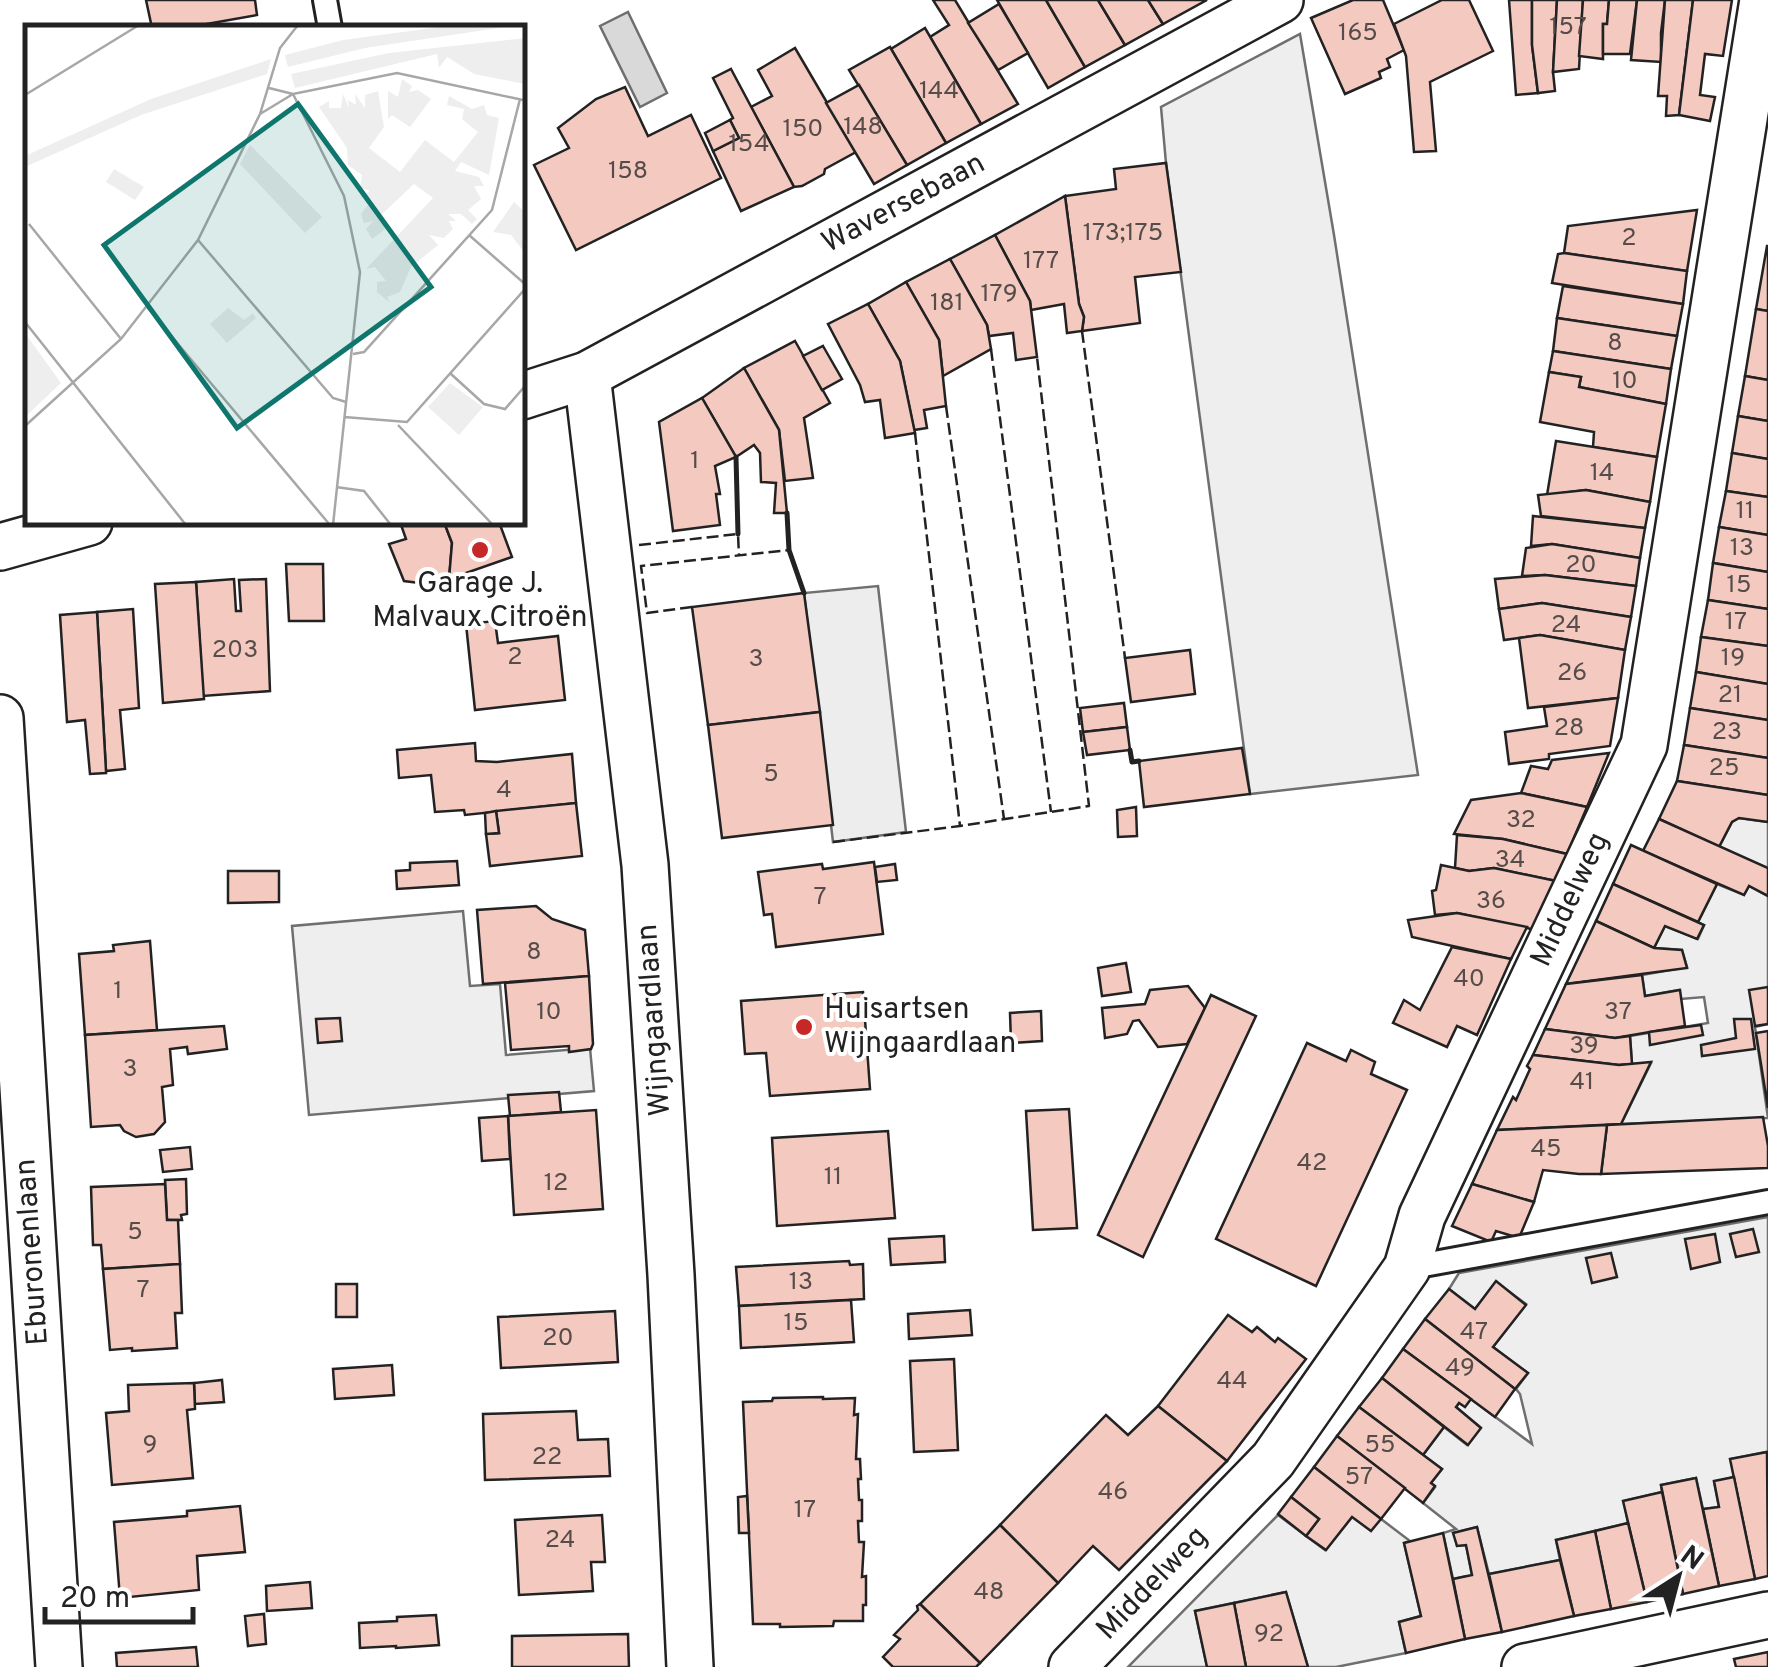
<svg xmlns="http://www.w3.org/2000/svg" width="1768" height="1667" font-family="Overpass,sans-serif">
<rect width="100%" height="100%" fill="#fff"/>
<g fill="#eee" stroke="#6f6f6f" stroke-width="2.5">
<path d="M1300 34 1334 235 1418 775 1250 794 1166 163 1161 107Z"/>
<path d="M1739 818 1768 822V868L1719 847 1732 822Z"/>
<path d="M1717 884 1744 895 1749 886 1768 896V1024L1755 1027 1768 1118 1621 1124 1651 1063 1632 1064 1630 1036 1708 1023 1704 997 1681 999 1679 990 1645 996 1642 975 1687 967 1682 950 1654 948 1665 926 1698 939 1704 925 1698 922Z"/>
<path d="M463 911 470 986 500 984 506 1055 590 1048 594 1091 309 1115 292 926Z"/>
<path d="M1768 1217V1460L1766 1452 1731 1459 1734 1477 1714 1482 1719 1507 1703 1509 1696 1478 1661 1485 1662 1492 1624 1501 1628 1523 1556 1540 1560 1560 1489 1574 1477 1527 1454 1533 1457 1546 1466 1545 1472 1575 1453 1579 1443 1533 1456 1529 1423 1503 1435 1487 1431 1483 1442 1469 1423 1455 1444 1427 1467 1445 1480 1427 1456 1407 1459 1403 1471 1399 1532 1444 1520 1394 1516 1389 1528 1373 1493 1347 1526 1304 1496 1282 1475 1309 1449 1289 1459 1273Z"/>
<path d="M1278 1515 1325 1550 1352 1517 1381 1519 1410 1541 1404 1543 1421 1616 1399 1622 1406 1653 1336 1667H1308L1286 1592 1195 1611 1207 1667H1128Z"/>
</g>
<path fill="#ededed" stroke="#6f6f6f" stroke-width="2.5" d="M878 586 906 832 833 842 804 593Z"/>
<path fill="#d9d9d9" stroke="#6f6f6f" stroke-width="2.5" d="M628 12 667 93 640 107 600 26Z"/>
<g fill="#f3c9c0" stroke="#222" stroke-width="2.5">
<path d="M146 0H255L257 15 184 28H152Z"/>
<path d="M933 0H955L1018 104 981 124 930 37 949 25Z"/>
<path d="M997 0H1046L1085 67 1048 88Z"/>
<path d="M1046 0H1098L1125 45 1085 67Z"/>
<path d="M1098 0H1148L1163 24 1125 45Z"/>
<path d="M1148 0H1207L1163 24Z"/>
<path d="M1353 0H1383L1404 50 1387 59 1390 67 1379 72 1381 78 1345 94 1311 18Z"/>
<path d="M1442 0H1469L1493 51 1430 82 1436 151 1414 152 1406 56 1394 24Z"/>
<path d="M1509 0H1532V45L1538 93 1516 95Z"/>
<path d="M1532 0H1557L1553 72 1555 91 1538 93 1532 45Z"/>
<path d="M1557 0H1583L1579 69 1553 72Z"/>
<path d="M1583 0H1609L1607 24H1603V59L1579 56Z"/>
<path d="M1609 0H1637L1630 54H1603V24H1607Z"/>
<path d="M1637 0H1665L1661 33V62L1631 60Z"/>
<path d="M1665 0H1693L1679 115 1666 116 1667 96H1658Z"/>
<path d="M1693 0H1732L1723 56 1705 54 1700 95 1715 97 1710 121 1679 115Z"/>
<path d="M999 4 1028 53 998 70 968 23Z"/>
<path d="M925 28 981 124 946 143 891 49Z"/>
<path d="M890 47 946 143 907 165 849 70Z"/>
<path d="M795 48 856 152 825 169 824 174 802 186 794 187 751 107 772 96 758 70Z"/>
<path d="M731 69 794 187 741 211 713 151 739 138 730 120 733 118 713 78Z"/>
<path d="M859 85 907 165 874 184 826 103Z"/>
<path d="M625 87 648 136 691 115 721 178 576 250 534 165 569 148 558 128 596 99Z"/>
<path d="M730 120 739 138 713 151 705 133Z"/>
<path d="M1166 163 1181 272 1135 277 1140 323 1082 331 1084 317 1079 304 1065 196 1116 189 1114 169Z"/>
<path d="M1065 196 1079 304 1084 317 1082 331 1067 333 1064 304 1031 310 1030 301 995 235Z"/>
<path d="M1697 210 1687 271 1564 253 1568 226Z"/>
<path d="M995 235 1030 301 1037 357 1016 360 1013 333 989 336 987 325 950 259Z"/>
<path d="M1767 246H1768V311L1756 309Z"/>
<path d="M1564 253 1687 271 1683 304 1552 283 1558 254Z"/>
<path d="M950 259 987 325 991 349 943 376 939 340 906 282Z"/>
<path d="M906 282 939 340 946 406 924 410 927 428 914 430 900 361 868 304Z"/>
<path d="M1563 286 1683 304 1677 336 1557 318Z"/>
<path d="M868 304 900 361 915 433 885 438 880 400 865 402 860 385 828 324Z"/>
<path d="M1756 309 1768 311V380L1745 376Z"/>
<path d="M1557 318 1677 336 1671 369 1553 351Z"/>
<path d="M795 341 830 403 804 418 813 478 785 481 779 430 744 368Z"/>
<path d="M823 346 842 379 822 390 803 356Z"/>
<path d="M1553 351 1671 369 1666 404 1579 387 1581 377 1549 372Z"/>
<path d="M744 368 779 430 787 513H774L776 483 761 482 760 453 754 445 736 457 702 398Z"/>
<path d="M1549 372 1581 377 1579 387 1666 404 1657 457 1593 447 1594 432 1540 422Z"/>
<path d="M1745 376 1768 380V421L1738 416Z"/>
<path d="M702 398 736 457 715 466 720 494H716L720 525 673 531 659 422Z"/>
<path d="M1738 416 1768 421V459L1732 453Z"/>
<path d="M1556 441 1657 457 1650 502 1586 490 1547 495Z"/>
<path d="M1732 453 1768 459V497L1726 491Z"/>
<path d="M1586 490 1650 502 1645 528 1541 516 1538 495Z"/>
<path d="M1726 491 1768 497V535L1719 527Z"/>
<path d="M1533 516 1645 528 1640 558 1552 544 1531 546Z"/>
<path d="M400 522H444L452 543 449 579H434L427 584 404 581 389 544 406 539Z"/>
<path d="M444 522H499L512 557 449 579 452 543Z"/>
<path d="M1719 527 1768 535V572L1713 563Z"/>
<path d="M1552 544 1640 558 1636 586 1545 575 1522 576 1526 548Z"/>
<path d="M1713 563 1768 572V609L1708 600Z"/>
<path d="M286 564H323L324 621H289Z"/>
<path d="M1545 575 1636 586 1631 617 1542 603 1499 609 1495 579Z"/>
<path d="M234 579 236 611H241L239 580 266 579 270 691 203 696 196 582Z"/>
<path d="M196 582 204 699 163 703 155 584Z"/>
<path d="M804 593 820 712 708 725 692 607Z"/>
<path d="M1708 600 1768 609V646L1701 637Z"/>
<path d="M1542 603 1631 617 1625 650 1540 635 1504 640 1499 609Z"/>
<path d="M133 609 139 708 120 710 125 769 106 771 97 612Z"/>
<path d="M97 612 106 771V773L90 774 85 720 67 722 60 615Z"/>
<path d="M495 621 498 643 558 636 565 700 475 710 466 624Z"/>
<path d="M1540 635 1625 650 1618 698 1528 708 1519 638Z"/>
<path d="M1701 637 1768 646V684L1696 672Z"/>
<path d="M1190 650 1195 694 1131 702 1125 658Z"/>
<path d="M1696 672 1768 684V720L1690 708Z"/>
<path d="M1618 698 1610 746 1549 754V759L1509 764 1505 732 1547 726 1544 707Z"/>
<path d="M1124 703 1127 727 1083 732 1080 708Z"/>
<path d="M1690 708 1768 720V758L1684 745Z"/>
<path d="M820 712 833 825 722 838 708 725Z"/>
<path d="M1127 727 1130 750 1087 755 1083 732Z"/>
<path d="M475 743 476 761 497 762 572 754 576 803 465 815 464 810 435 812 431 775 399 778 397 750Z"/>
<path d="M1684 745 1768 758V795L1677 781Z"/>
<path d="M1242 748 1250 794 1144 807 1139 761Z"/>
<path d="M1609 753 1587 807 1521 793 1531 766 1548 769 1552 760Z"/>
<path d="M1677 781 1768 795V822L1739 818 1732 822 1719 847 1659 819Z"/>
<path d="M1521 793 1587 807 1567 854 1503 839 1454 834 1471 800Z"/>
<path d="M576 803 582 856 490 866 486 834 499 833 496 811Z"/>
<path d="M1136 807 1137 836 1118 837 1117 810Z"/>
<path d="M496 811 499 833 486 834 485 813Z"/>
<path d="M1659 819 1768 868V896L1749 886 1744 895 1643 851Z"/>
<path d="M1457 835 1503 839 1567 854 1556 881 1494 868 1469 871 1455 868Z"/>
<path d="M1631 845 1717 884 1698 922 1613 884Z"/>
<path d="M457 861 459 885 397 889 396 871 410 870V863Z"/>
<path d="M874 862 883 934 776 947 772 914 764 915 758 872 822 864 823 869Z"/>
<path d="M895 864 897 880 877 882 875 867Z"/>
<path d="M1441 865 1469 871 1494 868 1556 881 1536 930 1457 913 1435 915 1432 891 1436 890Z"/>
<path d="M228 871H279V902L228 903Z"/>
<path d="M1613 884 1704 925 1697 939 1665 926 1654 948 1596 921Z"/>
<path d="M536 906 552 919 585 930 589 976 483 984 477 910Z"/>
<path d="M1457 913 1527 927 1511 959 1412 937 1408 920Z"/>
<path d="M1596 921 1654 948 1682 950 1687 968 1566 984Z"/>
<path d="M150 941 157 1030 85 1035 79 954 114 951 113 945Z"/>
<path d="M1452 947 1511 959 1477 1035 1457 1026 1447 1047 1393 1023 1404 1000 1420 1010Z"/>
<path d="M1126 963 1131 992 1102 996 1098 968Z"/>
<path d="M1642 975 1645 996 1680 990 1685 1026 1615 1038 1545 1029 1566 984Z"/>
<path d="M589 976 593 1044 591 1049 569 1052V1046L511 1050 505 983Z"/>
<path d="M1188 986 1205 1008 1187 1044 1158 1047 1139 1020 1133 1021 1127 1034 1105 1038 1102 1008 1145 1004 1150 990Z"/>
<path d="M1768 987V1024L1755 1026 1749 990Z"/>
<path d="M863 992 870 1089 770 1096 766 1053 745 1054 741 1001Z"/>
<path d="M1211 995 1256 1016 1143 1257 1098 1235Z"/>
<path d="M1041 1011 1042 1041 1011 1043 1010 1013Z"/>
<path d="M340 1018 342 1041 318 1043 316 1019Z"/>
<path d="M1734 1019H1751L1755 1049 1702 1056 1701 1045 1736 1038Z"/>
<path d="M1701 1025 1703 1035 1650 1045 1649 1032Z"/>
<path d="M224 1026 227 1049 188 1054 187 1047 170 1049 173 1085 162 1087 165 1122 154 1134 136 1137 124 1131 120 1125 91 1127 85 1035Z"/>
<path d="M1545 1029 1615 1038 1630 1036 1632 1064 1619 1065 1533 1055Z"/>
<path d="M1768 1031V1108L1756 1033Z"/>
<path d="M1307 1043 1346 1061 1351 1050 1375 1062 1371 1074 1407 1090 1316 1286 1216 1239Z"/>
<path d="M1533 1055 1619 1065 1651 1062 1621 1124 1497 1130 1513 1097 1516 1100 1530 1069 1527 1066Z"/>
<path d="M559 1092 561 1112 510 1116 508 1095Z"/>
<path d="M1069 1109 1077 1228 1033 1230 1026 1111Z"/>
<path d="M596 1110 603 1209 514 1215 508 1116Z"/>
<path d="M508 1116 510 1159 482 1161 479 1118Z"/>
<path d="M1763 1117 1768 1146V1168L1601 1174 1607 1125Z"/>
<path d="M1607 1125 1601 1174H1579L1543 1170 1534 1202 1472 1184 1497 1130Z"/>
<path d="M888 1131 895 1218 777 1226 772 1138Z"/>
<path d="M190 1147 192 1169 163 1172 160 1150Z"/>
<path d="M186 1179 187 1214 181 1215 182 1220H167L165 1180Z"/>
<path d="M165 1184 167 1220H178L180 1264 103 1269 101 1245H93L91 1187Z"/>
<path d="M1472 1184 1534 1202 1519 1238 1496 1231 1491 1242 1452 1226Z"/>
<path d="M1753 1229 1759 1252 1736 1257 1730 1234Z"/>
<path d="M1715 1234 1720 1262 1691 1269 1685 1239Z"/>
<path d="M944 1236 945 1262 891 1265 889 1239Z"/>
<path d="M1611 1253 1617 1277 1592 1283 1586 1258Z"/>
<path d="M849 1261 850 1265 863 1264 864 1299 739 1306 736 1267Z"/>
<path d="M180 1264 182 1313H175L177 1348 132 1351V1348L110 1350 103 1269Z"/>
<path d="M1496 1281 1526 1305 1493 1347 1528 1373 1515 1389 1425 1319 1449 1289 1475 1309Z"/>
<rect x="336" y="1284" width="21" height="33"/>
<path d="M851 1300 854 1342 741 1348 739 1306Z"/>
<path d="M970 1310 972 1335 909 1339 908 1314Z"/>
<path d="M615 1311 618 1362 501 1368 498 1317Z"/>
<path d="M1228 1315 1252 1332 1257 1327 1275 1342 1278 1338 1306 1359 1227 1461 1158 1406Z"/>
<path d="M1425 1319 1515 1389 1495 1417 1403 1349Z"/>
<path d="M1403 1349 1471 1399 1465 1407 1459 1403 1456 1407 1481 1428 1468 1445 1382 1378Z"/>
<path d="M954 1359 958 1450 914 1452 910 1361Z"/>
<path d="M392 1365 394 1395 335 1399 333 1369Z"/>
<path d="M1382 1378 1444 1427 1423 1455 1359 1407Z"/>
<path d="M222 1380 224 1402 195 1404 194 1383Z"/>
<path d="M194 1383 195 1409 187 1410 193 1478 112 1485 106 1413 129 1411 128 1385Z"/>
<path d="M823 1397V1399L855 1398 854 1415 858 1414 856 1459H860L861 1479H858L859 1500H862V1521H858L859 1542H864L862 1577 866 1576V1605H863V1621H834L833 1626 780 1627V1624H753L743 1402 772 1401 773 1398Z"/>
<path d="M1158 1406 1227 1461 1119 1570 1093 1546 1058 1583 1000 1525 1106 1415 1128 1435Z"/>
<path d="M1359 1407 1442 1469 1431 1483 1435 1486 1423 1503 1337 1436Z"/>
<path d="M576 1411 578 1440 608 1439 610 1476 485 1480 483 1414Z"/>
<path d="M1337 1436 1405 1488 1381 1519 1314 1467Z"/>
<path d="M1767 1452 1768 1576 1755 1579 1730 1459Z"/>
<path d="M1314 1467 1381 1519 1371 1531 1352 1517 1326 1550 1306 1536 1319 1519 1291 1497Z"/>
<path d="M1734 1477 1755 1579 1719 1586 1703 1509 1719 1507 1714 1481Z"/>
<path d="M1696 1478 1719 1586 1683 1594 1661 1485Z"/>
<path d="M1662 1492 1683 1594 1647 1602 1623 1501Z"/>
<path d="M747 1496 749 1533H739L738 1497Z"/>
<path d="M1291 1497 1319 1519 1306 1536 1278 1514Z"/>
<path d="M240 1506 245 1552 197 1556 199 1590 120 1598 114 1522 187 1516V1511Z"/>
<path d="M602 1515 605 1562H591L593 1591 519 1595 515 1520Z"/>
<path d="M1628 1523 1647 1602 1611 1609 1595 1531Z"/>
<path d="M1000 1525 1058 1583 980 1663 920 1604Z"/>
<path d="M1477 1527 1502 1632 1465 1639 1453 1579 1472 1575 1466 1545 1457 1546 1453 1533Z"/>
<path d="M1595 1531 1611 1609 1574 1616 1556 1540Z"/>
<path d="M1443 1533 1465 1639 1406 1653 1399 1622 1421 1616 1404 1543Z"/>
<path d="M1560 1560 1574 1616 1502 1632 1489 1574Z"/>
<path d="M310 1582 312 1608 267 1611 266 1586Z"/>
<path d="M1286 1592 1308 1667H1246L1234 1603Z"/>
<path d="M1234 1603 1246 1667H1207L1195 1611Z"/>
<path d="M920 1604 980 1663 976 1667H893L883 1657 900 1639 894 1635 918 1610 917 1606Z"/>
<path d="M264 1614 266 1644 248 1646 245 1616Z"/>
<path d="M436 1615 439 1645 396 1648V1646L360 1648 359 1623 397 1621V1617Z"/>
<path d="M628 1634 629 1667H512V1636Z"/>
<path d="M196 1647 198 1667H117L116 1653Z"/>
<path d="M1768 1652V1667H1736L1734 1659Z"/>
</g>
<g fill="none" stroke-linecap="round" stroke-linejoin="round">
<g stroke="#222" stroke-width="28">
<g id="lane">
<path d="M325 0 330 28"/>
<path d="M1407 1268 1768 1202"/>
</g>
</g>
<g stroke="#222" stroke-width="50">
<g id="street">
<path d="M587 375 645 865 671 1275 690 1667"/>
<path d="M522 396 587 375 1280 0"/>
<path d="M0 547 89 522"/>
<path d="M0 718 59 1667"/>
<path d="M1072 1667 1273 1460 1407 1268 1422 1216 1644 745 1763 0"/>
<path d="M1525 1667 1768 1615"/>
</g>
</g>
<use href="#lane" stroke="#fff" stroke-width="22"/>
<use href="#street" stroke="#fff" stroke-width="45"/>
<g stroke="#222" stroke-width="2.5" stroke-dasharray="12 5" stroke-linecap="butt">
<path d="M1082 331 1125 658"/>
<path d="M991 349 1051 812"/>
<path d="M946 406 1004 819"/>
<path d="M915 433 960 826"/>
<path d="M639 545 738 534 739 556"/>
<path d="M692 607 647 613 641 566 789 550"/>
<path d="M833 842 960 826 1089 806 1037 357"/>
</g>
<g stroke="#222" stroke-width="5">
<path d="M736 457 738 534"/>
<path d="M787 513 789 550 804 593"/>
<path d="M1130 750 1132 762 1139 761"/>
</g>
</g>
<g fill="#c62828" stroke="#fff" stroke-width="4">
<circle cx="480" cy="550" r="10"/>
<circle cx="804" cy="1027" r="10"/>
</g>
<g text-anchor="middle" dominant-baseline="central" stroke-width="8" stroke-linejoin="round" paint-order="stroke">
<g font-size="25" fill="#564c4a">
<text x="1568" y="28">157</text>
<text x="1358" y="34">165</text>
<text x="939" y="92">144</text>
<text x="863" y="128">148</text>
<text x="803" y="130">150</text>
<text x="749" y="145">154</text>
<text x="628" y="172">158</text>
<text x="1123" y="234">173;175</text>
<text x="1629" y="239">2</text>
<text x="1041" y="262">177</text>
<text x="999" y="295">179</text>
<text x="947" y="304">181</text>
<text x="1615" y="344">8</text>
<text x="1625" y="382">10</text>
<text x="695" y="462">1</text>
<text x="1602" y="474">14</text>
<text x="1745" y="512">11</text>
<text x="1742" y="549">13</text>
<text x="1581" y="566">20</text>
<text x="1739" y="586">15</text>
<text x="1736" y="623">17</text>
<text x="1566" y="626">24</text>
<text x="235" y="651">203</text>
<text x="515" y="658">2</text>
<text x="1733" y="659">19</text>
<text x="756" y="660">3</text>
<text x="1572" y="674">26</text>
<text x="1730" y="696">21</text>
<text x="1569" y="729">28</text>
<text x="1727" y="733">23</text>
<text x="1724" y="769">25</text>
<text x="771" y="775">5</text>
<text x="504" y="791">4</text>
<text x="1521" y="821">32</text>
<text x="1510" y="861">34</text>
<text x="820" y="898">7</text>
<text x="1491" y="902">36</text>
<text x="534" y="953">8</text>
<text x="1469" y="980">40</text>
<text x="118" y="992">1</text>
<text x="549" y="1013">10</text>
<text x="1618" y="1013">37</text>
<text x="1584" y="1047">39</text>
<text x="130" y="1070">3</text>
<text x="1582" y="1083">41</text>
<text x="1546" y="1150">45</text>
<text x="1312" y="1164">42</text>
<text x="833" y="1178">11</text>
<text x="556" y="1184">12</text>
<text x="135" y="1233">5</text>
<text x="801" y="1283">13</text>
<text x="143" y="1291">7</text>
<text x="796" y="1324">15</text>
<text x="1474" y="1333">47</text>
<text x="558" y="1339">20</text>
<text x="1460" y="1369">49</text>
<text x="1232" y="1382">44</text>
<text x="150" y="1446">9</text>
<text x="1380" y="1446">55</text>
<text x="547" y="1458">22</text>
<text x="1359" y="1478">57</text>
<text x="1113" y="1493">46</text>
<text x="805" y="1511">17</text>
<text x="560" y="1541">24</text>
<text x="989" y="1593">48</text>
<text x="1269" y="1635">92</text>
</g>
<g font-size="30" fill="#222" stroke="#fff">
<text transform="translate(904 204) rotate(-28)">Waversebaan</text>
<text transform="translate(1571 900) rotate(-65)">Middelweg</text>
<text transform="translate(655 1020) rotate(-94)">Wijngaardlaan</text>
<text transform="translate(33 1252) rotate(-94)">Eburonenlaan</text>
<text transform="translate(1153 1584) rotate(-46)">Middelweg</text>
</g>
<g font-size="30" fill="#222" stroke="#fff">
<text x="480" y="584">Garage J.<tspan x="480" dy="34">Malvaux Citroën</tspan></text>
<text x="824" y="1010" text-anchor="start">Huisartsen<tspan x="824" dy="34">Wijngaardlaan</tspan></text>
</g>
</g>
<g transform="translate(25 25)">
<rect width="500" height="500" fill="#fff"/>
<path d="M430 0H494L340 23 263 42 260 30 318 15ZM500 13V59L449 49 422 32 414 43 412 29 270 63 266 49 364 28ZM246 34 242 49 116 90 0 142V131L126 74ZM377 54 387 61 384 67 393 65 406 74 385 102 367 90 363 94V66L373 72ZM353 66 359 102 344 123 375 147 400 115 429 137 453 107 437 94 439 84 422 80 424 71 447 84 459 80 462 90 474 93 464 150 436 137 430 146 454 152 459 161H449L456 174 443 185 452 194 447 199 436 189H423L431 196H424L428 204 419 213 404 210 413 220 386 242 375 267 362 272 365 278 352 267V257L361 256 350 242 341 244 408 173 389 159 354 192 363 202 347 214 341 204 348 196 339 198 336 189 347 175 335 172 345 166 335 162 337 150 323 140 322 123 294 82 304 76V83H316L318 69 324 83 323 75 331 80 330 69 340 83V70ZM225 120 297 192 280 208 215 139ZM89 144 119 162 110 175 81 157ZM489 177 500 187V228L486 210 468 207ZM203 283 219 295 228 288 231 293 202 318 185 299ZM0 308 36 358 0 392ZM425 358 458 382 434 410 403 382Z" fill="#eee"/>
<path fill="none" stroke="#a7a7a7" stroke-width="2.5" d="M244 63 268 69 372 48 498 75M268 69 319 171 335 247 308 500M0 70 114 0M235 89 268 69M4 199 96 314M444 210 500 259M173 215 308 373 321 377M122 282 305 500M0 297 161 500M328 329 339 327 467 185 495 74M426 349 459 379 480 384 500 361M319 392 382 397 500 264M373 400 468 500M0 401 96 314 173 215 235 89 255 23 273 0M311 462 339 466 366 500"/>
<path fill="#0f766e" fill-opacity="0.15" stroke="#0f766e" stroke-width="5" d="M273 79 406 262 212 403 79 220Z"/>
<rect width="500" height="500" fill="none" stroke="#222" stroke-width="5"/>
</g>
<g transform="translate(1678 1577) rotate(36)" stroke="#ffffff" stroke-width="8" paint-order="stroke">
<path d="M0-8L18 38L0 25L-18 38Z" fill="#222222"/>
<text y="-15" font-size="28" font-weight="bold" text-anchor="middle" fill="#222222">N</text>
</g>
<path d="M45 1607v15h148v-15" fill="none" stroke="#222222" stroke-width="5"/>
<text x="60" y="1607" font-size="30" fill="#222222" stroke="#ffffff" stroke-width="8" paint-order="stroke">20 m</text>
</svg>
